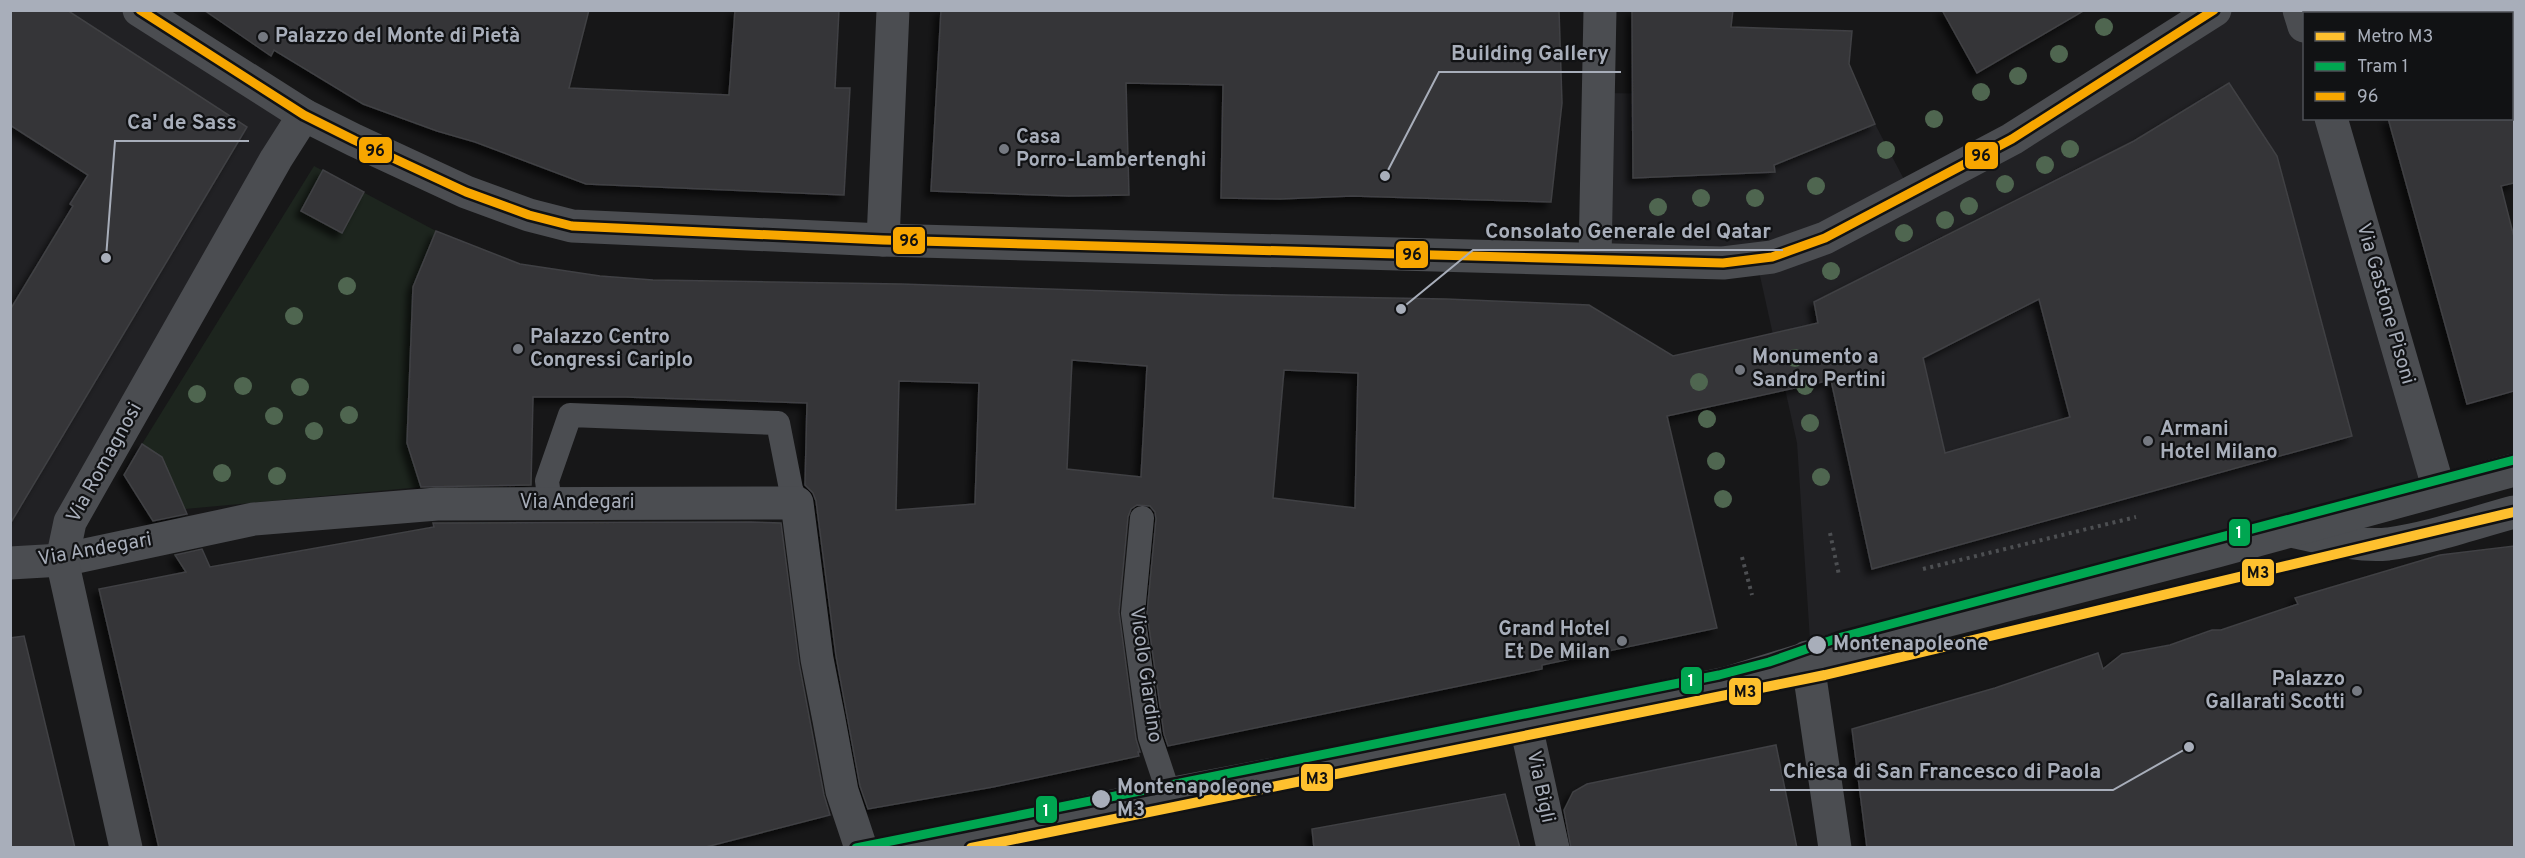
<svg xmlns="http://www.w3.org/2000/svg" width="2525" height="858" font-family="Overpass,sans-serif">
<defs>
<filter id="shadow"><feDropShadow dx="-5.5" dy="5.5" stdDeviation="3" flood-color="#0009"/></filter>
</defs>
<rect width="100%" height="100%" fill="#171718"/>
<g fill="#212124">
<path d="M10 11H134L300 117 59 557 11 559Z"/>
<path d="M2208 11H2296L2304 36V118L2329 119 2436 487 1811 655 1797 443 1756 258 1597 256 1603 93 1666 94 1849 64 1875 124 1909 189Z"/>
</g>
<path fill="#1d251e" d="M314 166 436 231 413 287 407 443 421 487 185 509 142 444Z"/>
<g fill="#353537" stroke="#404144" stroke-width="1.5" fill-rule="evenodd" filter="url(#shadow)">
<path d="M10 10H67L247 127 10 524V310L73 206 70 204 88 175 10 125Z"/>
<path d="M204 10H589L569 88 729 95 735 10H839L835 88H850L844 195 586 184 475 142 437 131 363 104 274 50 271 56Z"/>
<path d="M941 10H1559L1562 103 1551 202 1352 196 1280 199 1221 198 1223 85 1126 83 1129 195 1069 196 931 191Z"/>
<path d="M1632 10H1733L1731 27 1852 31 1849 64 1875 124 1774 165 1775 172 1633 178Z"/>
<path d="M1942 10H2085L1977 73Z"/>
<path d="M2229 83 2277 156 2352 436 1872 569 1831 380 1667 416 1717 628 1542 665V669L1168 746 1164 734 1147 613 1156 519 1155 512 1150 506 1137 505 1131 509 1128 517 1119 612 1136 739 1140 752H1138L1139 756 993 787 868 809 860 786 836 656 816 501 813 493 805 485 807 403 625 397H533L531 485 421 487 407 443 413 287 436 231 520 264 600 276 653 280 901 284 1229 295 1446 299 1589 305 1673 356 1818 323 1814 302 2134 141ZM2039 299 2070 417 1945 453 1923 358ZM1072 360 1147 366 1141 477 1067 469ZM1284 370 1358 373 1355 508 1273 498ZM899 381 979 383 975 504 896 510Z"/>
<path d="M2388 118H2514V183L2501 186 2514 237V391L2467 404Z"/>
<path d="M323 170 364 192 342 233 301 211Z"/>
<path d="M142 444 162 457 187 514 153 521 124 475Z"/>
<path d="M751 522 781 523 799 663 824 795 830 815 702 848H159L99 589 186 572 175 555 202 549 210 567 434 527 433 523Z"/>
<path d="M2514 546V848H1867L1852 729 1995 688 2098 653 2103 669 2122 654 2170 645 2212 630H2221L2298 604 2295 598 2440 555Z"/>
<path d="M24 636 51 748 75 848H10V638Z"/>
<path d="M1776 745 1797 848H1571L1564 810 1573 792 1587 784Z"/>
<path d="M1505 794 1520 848H1314L1312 829Z"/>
</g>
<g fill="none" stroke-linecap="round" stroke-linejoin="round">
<g stroke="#4d4f52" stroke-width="4" stroke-dasharray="3 4.5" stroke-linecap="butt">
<path d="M1830 533 1839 575"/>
<path d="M1742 557 1752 595"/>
<path d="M1923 569 2136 517"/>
</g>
<g stroke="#4b4d51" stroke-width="24">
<path d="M550 503 547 481 570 415 778 423 791 489 797 503"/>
<path d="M1142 518 1133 613 1150 737 1169 794"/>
</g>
<g stroke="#4b4d51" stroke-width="33">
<path d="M139 10 304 115 354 140 466 192 529 215 572 226 883 240 1723 263 1772 257 1825 238 2012 139 2215 10"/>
<path d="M2299 10 2304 26"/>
<path d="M2331 118 2439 490"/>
<path d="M883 240 893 10"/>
<path d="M1595 258 1600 10"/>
<path d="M2296 532C2325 538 2358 547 2388 544 2431 538 2473 523 2514 512"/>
<path d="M10 563 62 560 254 519 437 504 797 503 817 659 829 720 842 791 861 848"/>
<path d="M1807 657 1835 848"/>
<path d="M1526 726 1553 848"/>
<path d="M126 848 62 560 70 522 276 159 304 115"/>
<path d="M917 848 1169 794 1526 726 1727 683 1840 648 2217 551 2514 470"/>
</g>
<g stroke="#111214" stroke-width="14">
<path id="bus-1" d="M140 10 304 115 354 140 466 192 529 215 572 226 883 240 1723 263 1772 257 1825 238 2012 139 2214 10"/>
</g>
<use href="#bus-1" stroke="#f7a600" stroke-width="9"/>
<g stroke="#111214" stroke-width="14">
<path id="tram-1" d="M856 848 1719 675 1769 662 1838 638 2514 460"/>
</g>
<use href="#tram-1" stroke="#00a651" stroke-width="9"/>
<g stroke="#111214" stroke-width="15">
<path id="metro-1" d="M971 848 1825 675 2514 512"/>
</g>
<use href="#metro-1" stroke="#fec02e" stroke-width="10"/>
</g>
<g fill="#4f6650">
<circle cx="2104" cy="27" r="9"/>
<circle cx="2059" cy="54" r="9"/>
<circle cx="2018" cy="76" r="9"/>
<circle cx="1981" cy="92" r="9"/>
<circle cx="1934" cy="119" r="9"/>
<circle cx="2070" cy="149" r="9"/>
<circle cx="1886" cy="150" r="9"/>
<circle cx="2045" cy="165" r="9"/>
<circle cx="2005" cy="184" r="9"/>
<circle cx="1816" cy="186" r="9"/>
<circle cx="1701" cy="198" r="9"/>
<circle cx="1755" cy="198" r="9"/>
<circle cx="1969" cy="206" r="9"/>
<circle cx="1658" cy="207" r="9"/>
<circle cx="1945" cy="220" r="9"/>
<circle cx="1904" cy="233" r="9"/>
<circle cx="1831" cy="271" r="9"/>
<circle cx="347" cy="286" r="9"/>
<circle cx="294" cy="316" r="9"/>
<circle cx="1795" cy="358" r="9"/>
<circle cx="1699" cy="382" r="9"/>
<circle cx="243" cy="386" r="9"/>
<circle cx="1805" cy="386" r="9"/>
<circle cx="300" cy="387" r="9"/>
<circle cx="197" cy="394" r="9"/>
<circle cx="349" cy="415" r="9"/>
<circle cx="274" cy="416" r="9"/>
<circle cx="1707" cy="419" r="9"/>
<circle cx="1810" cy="423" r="9"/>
<circle cx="314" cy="431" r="9"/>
<circle cx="1716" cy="461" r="9"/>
<circle cx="222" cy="473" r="9"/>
<circle cx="277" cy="476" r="9"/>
<circle cx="1821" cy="477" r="9"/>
<circle cx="1723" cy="499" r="9"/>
</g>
<g fill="#757981" stroke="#111214" stroke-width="2">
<circle cx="263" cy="37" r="6"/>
<circle cx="1004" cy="149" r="6"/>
<circle cx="518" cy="349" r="6"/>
<circle cx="1740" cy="370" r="6"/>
<circle cx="2148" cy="441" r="6"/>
<circle cx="1622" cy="641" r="6"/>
<circle cx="2357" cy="691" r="6"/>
</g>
<g fill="#a8aeba" stroke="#111214" stroke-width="2">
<circle cx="1817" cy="645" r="10"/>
<circle cx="1101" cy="799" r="10"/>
</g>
<g text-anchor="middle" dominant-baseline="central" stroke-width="4.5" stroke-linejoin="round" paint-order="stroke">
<g font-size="20" font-weight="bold" fill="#a8aeba" stroke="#111214" text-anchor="start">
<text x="275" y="37">Palazzo del Monte di Pietà</text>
<text x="1016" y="138">Casa<tspan x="1016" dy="23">Porro-Lambertenghi</tspan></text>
<text x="530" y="338">Palazzo Centro<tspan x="530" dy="23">Congressi Cariplo</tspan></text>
<text x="1752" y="358">Monumento a<tspan x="1752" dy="23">Sandro Pertini</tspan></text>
<text x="2160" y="430">Armani<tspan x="2160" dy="23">Hotel Milano</tspan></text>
<text x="1610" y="630" text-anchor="end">Grand Hotel<tspan x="1610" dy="23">Et De Milan</tspan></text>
<text x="2345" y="680" text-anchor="end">Palazzo<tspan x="2345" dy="23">Gallarati Scotti</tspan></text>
</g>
<g font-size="20" fill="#a8aeba" stroke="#111214">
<text transform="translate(2385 304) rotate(74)">Via Gastone Pisoni</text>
<text transform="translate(105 463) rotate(-61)">Via Romagnosi</text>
<text x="577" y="503">Via Andegari</text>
<text transform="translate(95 550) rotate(-10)">Via Andegari</text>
<text transform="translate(1145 675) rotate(82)">Vicolo Giardino</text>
<text transform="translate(1540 787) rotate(78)">Via Bigli</text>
</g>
<g font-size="20" font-weight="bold" fill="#a8aeba" stroke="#111214" text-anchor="start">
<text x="1833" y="645">Montenapoleone</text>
<text x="1117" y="788">Montenapoleone<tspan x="1117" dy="23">M3</tspan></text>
</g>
</g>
<path fill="none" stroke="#a8aeba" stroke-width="2" d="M1385 176L1439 72H1621M106 258L115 141H249M1401 309L1473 250H1783M2189 747L2113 790H1770"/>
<g fill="#a8aeba" stroke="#111214" stroke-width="2">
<circle cx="1385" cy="176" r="6"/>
<circle cx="106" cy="258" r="6"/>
<circle cx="1401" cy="309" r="6"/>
<circle cx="2189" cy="747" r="6"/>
</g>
<g font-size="21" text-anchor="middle" font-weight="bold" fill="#a8aeba" stroke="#111214" stroke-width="4.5" stroke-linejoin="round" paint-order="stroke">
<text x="1530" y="60">Building Gallery</text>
<text x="182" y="129">Ca' de Sass</text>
<text x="1628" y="238">Consolato Generale del Qatar</text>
<text x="1942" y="778">Chiesa di San Francesco di Paola</text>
</g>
<g stroke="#111214" stroke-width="2">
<rect x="358" y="136" width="35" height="28" rx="6" fill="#f7a600"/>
<rect x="1964" y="141" width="35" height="29" rx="6" fill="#f7a600"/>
<rect x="892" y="226" width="34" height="29" rx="6" fill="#f7a600"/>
<rect x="1395" y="240" width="34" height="29" rx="6" fill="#f7a600"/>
<rect x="2228" y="518" width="23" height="29" rx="6" fill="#00a651"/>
<rect x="2241" y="558" width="34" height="29" rx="6" fill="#fec02e"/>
<rect x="1680" y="666" width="23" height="29" rx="6" fill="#00a651"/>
<rect x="1728" y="677" width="34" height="29" rx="6" fill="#fec02e"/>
<rect x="1300" y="763" width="34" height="29" rx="6" fill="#fec02e"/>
<rect x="1035" y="795" width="23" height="29" rx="6" fill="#00a651"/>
</g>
<g font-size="16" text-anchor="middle" font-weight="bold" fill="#fff">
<text x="2239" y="538">1</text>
<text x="1691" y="686">1</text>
<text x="1046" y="816">1</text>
</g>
<g font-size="16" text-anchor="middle" font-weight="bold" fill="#111">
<text x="375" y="156">96</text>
<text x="1981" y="161">96</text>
<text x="909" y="246">96</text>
<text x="1412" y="260">96</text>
<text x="2258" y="578">M3</text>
<text x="1745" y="697">M3</text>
<text x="1317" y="784">M3</text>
</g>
<rect width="2525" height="858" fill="none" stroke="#a8aeba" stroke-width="24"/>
<rect x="2303" y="12" width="210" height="108" fill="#111214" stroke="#4d5056" stroke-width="1.5"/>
<rect x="2315" y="32" width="30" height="9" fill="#fec02e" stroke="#4d5056" stroke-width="1.5"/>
<text x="2357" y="42" font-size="18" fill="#a8aeba">Metro M3</text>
<rect x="2315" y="62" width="30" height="9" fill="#00a651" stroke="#4d5056" stroke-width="1.5"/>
<text x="2357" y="72" font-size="18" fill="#a8aeba">Tram 1</text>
<rect x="2315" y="92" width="30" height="9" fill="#f7a600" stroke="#4d5056" stroke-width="1.5"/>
<text x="2357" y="102" font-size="18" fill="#a8aeba">96</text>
</svg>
